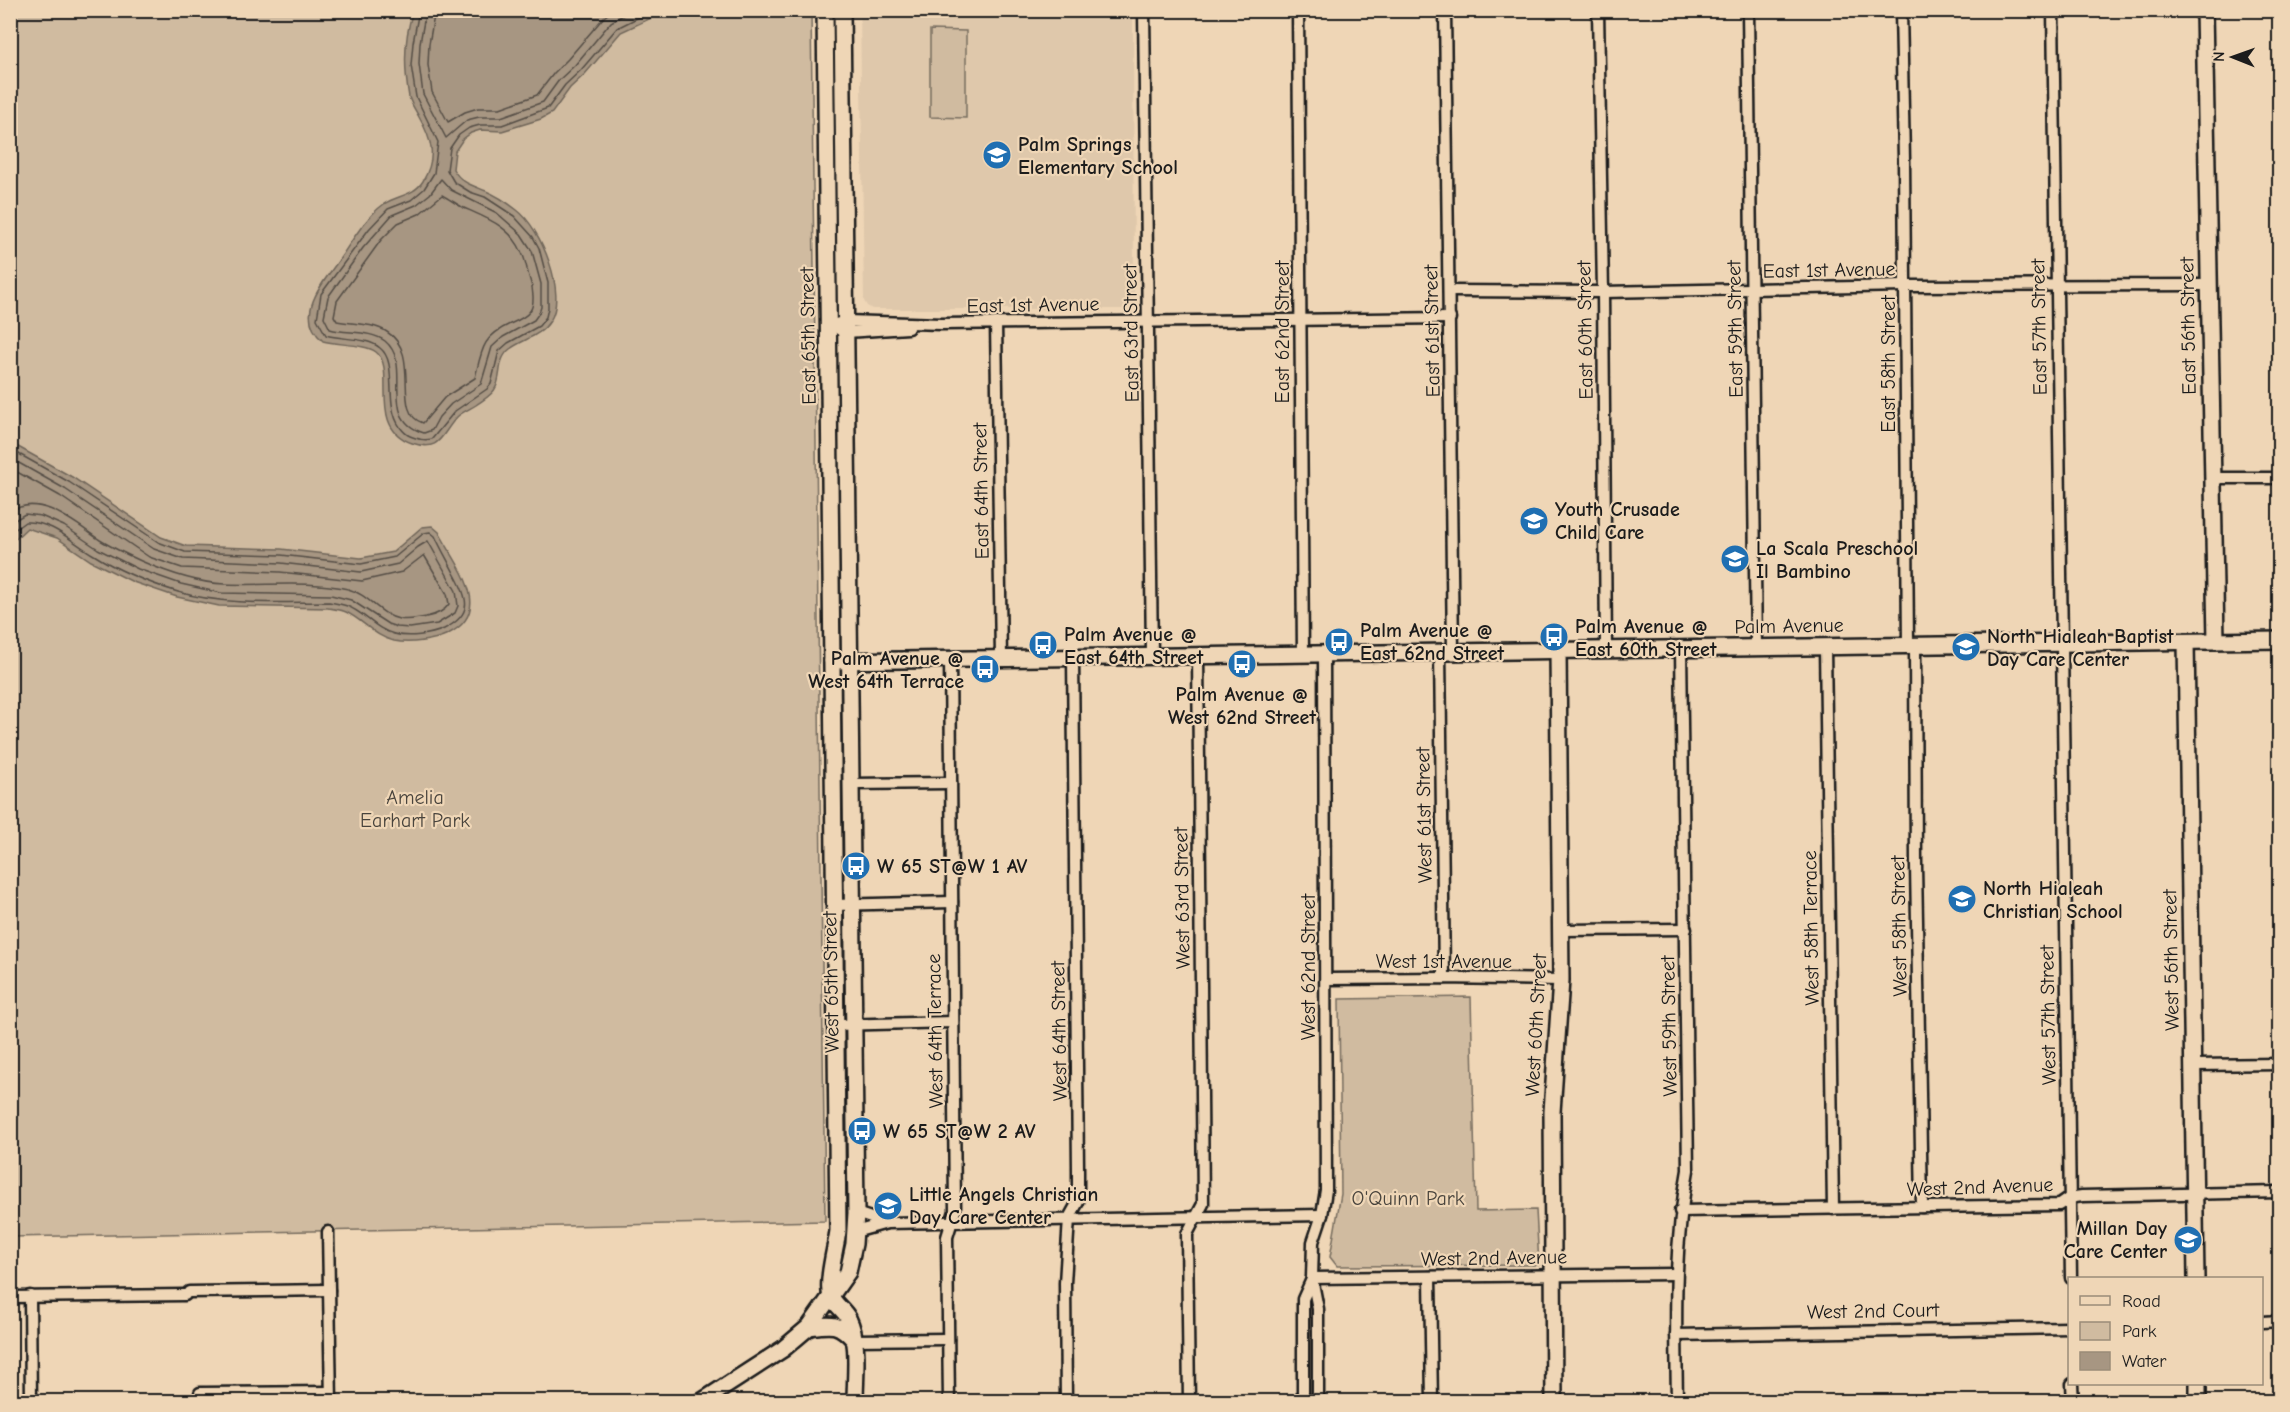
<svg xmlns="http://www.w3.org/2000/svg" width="2290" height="1412" font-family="'Comic Neue',sans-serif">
<rect width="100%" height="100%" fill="#efd6b6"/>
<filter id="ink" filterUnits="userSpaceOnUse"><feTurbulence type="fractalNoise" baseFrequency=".0167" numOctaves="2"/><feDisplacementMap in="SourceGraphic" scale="12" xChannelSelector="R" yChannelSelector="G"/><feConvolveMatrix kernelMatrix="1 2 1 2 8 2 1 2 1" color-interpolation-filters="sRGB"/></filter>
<g filter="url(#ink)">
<path fill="#dfc8ab" d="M860 10 1133 11 1134 299 1132 305 1125 309H872L867 306 864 301Z"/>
<g fill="#d0bba0" stroke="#766c5e" stroke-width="1.5">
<path d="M10 11H811L825 1221 11 1237Z"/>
<path d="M930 30 966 31V118L930 117Z"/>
<path d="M1471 997 1476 1211 1536 1210 1539 1265 1337 1266 1330 1257 1341 1194 1339 999Z"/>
</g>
<g fill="#a79682" stroke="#6f6559" stroke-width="1.5">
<path d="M413 11H666L621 32 585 74 570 88 552 113 541 119 502 131 480 130 471 133 463 139 455 151 453 169C461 183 472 185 486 191 496 195 508 203 517 210 541 228 568 294 550 321 540 337 523 339 510 349 497 359 502 374 496 387 493 395 483 400 476 405 470 409 462 412 457 417 441 434 441 453 412 443 366 427 398 369 376 352 366 344 337 345 323 341 292 314 325 281 341 257 353 239 366 217 384 204 397 195 414 196 423 181 437 157 432 140 419 117 416 111 411 104 409 97 404 69 404 38 413 11Z"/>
<path d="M11 443 72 477 161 537 186 546 281 549 361 558 393 552 422 527 432 526 439 532C456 565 496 610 448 634 433 641 410 644 394 641 375 637 363 620 346 612 341 610 334 609 328 608L219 606 177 597 133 582 91 561 57 538 27 528 11 543Z"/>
</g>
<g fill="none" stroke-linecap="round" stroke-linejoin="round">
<g stroke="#544d45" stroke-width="1.5">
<path d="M419 10 413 43 411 65 416 97 438 142 434 173 424 189 411 200 388 209 369 229 321 294 317 319 326 335C342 340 367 337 380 348 399 363 383 403 400 427 403 431 405 434 410 436 418 439 424 441 432 439L455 411 487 389 491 384 499 351 508 343 539 326 546 317 548 308V283L539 248 533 237 514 216 485 197 470 192 454 182 447 170 450 148 459 135 469 128 480 125H502L548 108 565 85 581 70 617 28 653 10"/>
<path d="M426 10 420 43 419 64 423 94 446 138 467 120 479 117H501L543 102 559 80 575 65 611 22 632 10"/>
<path d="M435 10 429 44 428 65 432 92 448 122 465 112 478 108H500L537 95 554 73 568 59 604 17 613 10"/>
<path d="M441 179 451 190 497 213 521 234 532 251 541 284V307L539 313 534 320 503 337 492 347 481 384 451 404 439 417 432 430 424 433C376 418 415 366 385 341 370 330 347 334 330 329L324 317 328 297 363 248 392 215 416 205 430 194Z"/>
<path d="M442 195C449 199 455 203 462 207 486 218 511 226 522 253 526 261 527 271 530 280 533 288 535 304 530 311 526 317 517 321 510 324 482 337 482 349 475 378L445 397 423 423C390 413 423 354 387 332 373 323 353 324 337 321L334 316 337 301 381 240 398 223 419 214Z"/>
<path d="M10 449 69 482 158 542 185 552 281 555 361 564 395 557 424 533 430 532 435 536C441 549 448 561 454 573 468 598 474 614 444 629 431 635 408 638 394 634 376 630 364 612 347 606 341 604 335 603 329 602 279 602 226 606 178 592 149 583 119 571 94 555 73 543 51 520 25 522L10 533"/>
<path d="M10 458 65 489 154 549 183 559 281 563 361 572 398 564 418 547 428 541 456 591 458 606 455 613 437 624 410 628 397 627 388 624 351 600 331 595 221 593 181 584 138 569 98 549 64 526 41 516 25 514 10 523"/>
<path d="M10 468 60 496 149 557 182 568 280 572 362 581 402 572 424 555 447 594 449 604C444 612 436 615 426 617 418 618 408 621 399 619 380 615 368 594 348 589 308 580 265 586 225 584 197 583 166 572 141 561 128 555 113 548 100 540 77 525 40 491 10 512"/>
</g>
<g stroke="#1c1c1c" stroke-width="15">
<g id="street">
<path d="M1144 10 1152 656"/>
<path d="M1298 10 1303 654"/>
<path d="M1445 10 1453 652"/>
<path d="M1598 10 1603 292 1606 650"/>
<path d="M1748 10 1756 648"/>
<path d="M1901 10 1904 160 1908 646"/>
<path d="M2053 10 2071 1278"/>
<path d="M1449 291 1603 292 1905 286 2209 285"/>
<path d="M996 323 1001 658"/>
<path d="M829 326 846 321 941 324 1450 318"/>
<path d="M840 330 846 332 908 328"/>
<path d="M2212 478H2280"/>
<path d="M1915 645 1916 865 1922 1207"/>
<path d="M1825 647 1833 1209"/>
<path d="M1440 652 1444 978"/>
<path d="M850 784 951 783"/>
<path d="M834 905 952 902"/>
<path d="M1561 930 1686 929"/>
<path d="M1327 979 1444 978 1561 980"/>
<path d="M835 1025 953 1022"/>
<path d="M2194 1065 2280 1064"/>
<path d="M1680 1211 2059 1205 2069 1198 2082 1196 2280 1192"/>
<path d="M856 1213 886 1223"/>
<path d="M328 1232 331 1402"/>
<path d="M855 1232 887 1223 1322 1215"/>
<path d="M1430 1277 1432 1402"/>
<path d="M1312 1278 1675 1274"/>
<path d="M189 1292 329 1290"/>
<path d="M30 1296 31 1402"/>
<path d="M10 1297 185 1295"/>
<path d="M2262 1322 2280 1321"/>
<path d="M1676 1335 2070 1328"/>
<path d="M854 1340 948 1339"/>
<path d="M2072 1384 2073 1402"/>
<path d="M200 1393 330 1392"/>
<path d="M949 1402 947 1237 955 1211 950 659"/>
<path d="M1066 1402 1065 1283 1069 1218 1078 1202V1171L1073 657"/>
<path d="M1189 1402 1187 1234 1203 1204 1198 655"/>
<path d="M1303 1402V1299L1312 1279"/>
<path d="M1318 1402V1309L1312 1278 1313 1242 1322 1215 1326 1190 1324 654"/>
<path d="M1677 1402C1676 1321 1673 1250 1688 1170L1681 649"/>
</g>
</g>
<g stroke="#1c1c1c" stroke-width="20">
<g id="secondary">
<path d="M825 10 838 1231C836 1247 826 1282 831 1296 834 1304 844 1310 848 1318 860 1342 855 1375 855 1402"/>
<path d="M2204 10 2216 641"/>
<path d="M2186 642 2196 1278"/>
<path d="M832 661 2280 640"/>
<path d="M809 1327C831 1324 838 1322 854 1340"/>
<path d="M2198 1384V1402"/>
<path d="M701 1402 783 1349 809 1327 848 1272 854 1244 856 1213 842 10"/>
<path d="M1554 1402 1552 1112 1561 980 1558 650"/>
</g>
</g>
<use href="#street" stroke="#efd6b6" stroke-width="10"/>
<use href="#secondary" stroke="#efd6b6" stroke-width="15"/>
</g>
</g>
<defs>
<g id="school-disc" transform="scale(1.5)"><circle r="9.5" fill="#1f6fb2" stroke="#efd6b6"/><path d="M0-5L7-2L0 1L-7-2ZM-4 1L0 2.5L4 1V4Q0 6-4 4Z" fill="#fff"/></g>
<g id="bus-disc" transform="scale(1.5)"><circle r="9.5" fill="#1f6fb2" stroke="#efd6b6"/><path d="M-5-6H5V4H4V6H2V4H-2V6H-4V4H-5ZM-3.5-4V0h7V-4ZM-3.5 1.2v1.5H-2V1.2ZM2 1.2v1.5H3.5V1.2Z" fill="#fff"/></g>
</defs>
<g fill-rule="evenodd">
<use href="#school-disc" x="997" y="155"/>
<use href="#school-disc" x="1534" y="521"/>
<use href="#school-disc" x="1735" y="559"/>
<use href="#bus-disc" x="1554" y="637"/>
<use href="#bus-disc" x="1339" y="642"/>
<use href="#bus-disc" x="1043" y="645"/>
<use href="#school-disc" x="1966" y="647"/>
<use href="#bus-disc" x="1242" y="664"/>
<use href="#bus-disc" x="985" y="669"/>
<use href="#bus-disc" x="856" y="866"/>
<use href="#school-disc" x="1962" y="899"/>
<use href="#bus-disc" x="862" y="1131"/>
<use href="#school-disc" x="888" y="1206"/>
<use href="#school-disc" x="2188" y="1240"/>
</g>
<g text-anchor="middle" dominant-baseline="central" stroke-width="4.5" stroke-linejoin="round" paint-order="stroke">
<g font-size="20" font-weight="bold" fill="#1c1c1c" stroke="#efd6b6" text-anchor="start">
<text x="1018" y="144">Palm Springs<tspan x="1018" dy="23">Elementary School</tspan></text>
<text x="1555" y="509">Youth Crusade<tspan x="1555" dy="23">Child Care</tspan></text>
<text x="1756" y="548">La Scala Preschool<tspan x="1756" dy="23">Il Bambino</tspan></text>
<text x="1575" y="626">Palm Avenue @<tspan x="1575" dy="23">East 60th Street</tspan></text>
<text x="1360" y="630">Palm Avenue @<tspan x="1360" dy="23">East 62nd Street</tspan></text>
<text x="1064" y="634">Palm Avenue @<tspan x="1064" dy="23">East 64th Street</tspan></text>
<text x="1987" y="636">North Hialeah Baptist<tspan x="1987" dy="23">Day Care Center</tspan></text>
<text x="964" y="658" text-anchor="end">Palm Avenue @<tspan x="964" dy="23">West 64th Terrace</tspan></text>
<text x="1242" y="694" text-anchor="middle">Palm Avenue @<tspan x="1242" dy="23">West 62nd Street</tspan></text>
<text x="877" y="866">W 65 ST@W 1 AV</text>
<text x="1983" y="888">North Hialeah<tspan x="1983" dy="23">Christian School</tspan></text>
<text x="883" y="1131">W 65 ST@W 2 AV</text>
<text x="909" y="1194">Little Angels Christian<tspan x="909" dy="23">Day Care Center</tspan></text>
<text x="2167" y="1228" text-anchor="end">Millan Day<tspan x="2167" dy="23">Care Center</tspan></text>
</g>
<g font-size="20" fill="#1c1c1c" stroke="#efd6b6">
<text transform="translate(1829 270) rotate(-1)">East 1st Avenue</text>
<text transform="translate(1033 305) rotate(-1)">East 1st Avenue</text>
<text transform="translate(2188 326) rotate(-91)">East 56th Street</text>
<text transform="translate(2039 327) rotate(-91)">East 57th Street</text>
<text transform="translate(1735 329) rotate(-91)">East 59th Street</text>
<text transform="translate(1585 330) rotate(-91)">East 60th Street</text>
<text transform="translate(1432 331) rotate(-91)">East 61st Street</text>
<text transform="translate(1282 332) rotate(-90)">East 62nd Street</text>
<text transform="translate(1131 333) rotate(-91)">East 63rd Street</text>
<text transform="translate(808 336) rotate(-91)">East 65th Street</text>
<text transform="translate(1888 364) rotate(-90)">East 58th Street</text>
<text transform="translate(981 491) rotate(-91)">East 64th Street</text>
<text transform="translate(1789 626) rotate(-1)">Palm Avenue</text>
<text transform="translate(1424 815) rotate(-91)">West 61st Street</text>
<text transform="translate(1182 898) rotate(-91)">West 63rd Street</text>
<text transform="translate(1899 926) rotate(-91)">West 58th Street</text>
<text transform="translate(1811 928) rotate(-91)">West 58th Terrace</text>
<text transform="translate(2171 960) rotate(-91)">West 56th Street</text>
<text x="1444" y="961">West 1st Avenue</text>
<text transform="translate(1308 967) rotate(-90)">West 62nd Street</text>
<text transform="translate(831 982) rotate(-91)">West 65th Street</text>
<text transform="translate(2048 1015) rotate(-91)">West 57th Street</text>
<text transform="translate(1536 1025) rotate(-87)">West 60th Street</text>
<text transform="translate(1669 1026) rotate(-91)">West 59th Street</text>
<text transform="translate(935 1031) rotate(-91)">West 64th Terrace</text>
<text transform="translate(1059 1031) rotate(-91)">West 64th Street</text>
<text transform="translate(1980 1187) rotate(-2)">West 2nd Avenue</text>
<text transform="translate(1494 1258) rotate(-1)">West 2nd Avenue</text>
<text transform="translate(1873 1311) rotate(-1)">West 2nd Court</text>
</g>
<g font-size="20" fill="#49443d" stroke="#efd6b6">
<text x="415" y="797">Amelia<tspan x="415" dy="23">Earhart Park</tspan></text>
<text x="1408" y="1198">O'Quinn Park</text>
</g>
</g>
<rect width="2290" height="1412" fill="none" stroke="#efd6b6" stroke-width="36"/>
<rect x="18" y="18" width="2254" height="1376" fill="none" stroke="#1c1c1c" stroke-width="2" filter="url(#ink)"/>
<rect x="2068" y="1277" width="195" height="108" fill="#efd6b6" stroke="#9b8c78" stroke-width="1.5"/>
<rect x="2080" y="1296" width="30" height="9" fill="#efd6b6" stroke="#9b8c78" stroke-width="1.5"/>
<text x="2122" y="1307" font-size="18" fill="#1c1c1c">Road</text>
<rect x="2080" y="1322" width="30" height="18" fill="#d0bba0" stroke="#9b8c78" stroke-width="1.5"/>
<text x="2122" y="1337" font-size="18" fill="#1c1c1c">Park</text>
<rect x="2080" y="1352" width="30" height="18" fill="#a79682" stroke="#9b8c78" stroke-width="1.5"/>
<text x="2122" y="1367" font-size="18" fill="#1c1c1c">Water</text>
<g transform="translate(2233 57) rotate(271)" stroke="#efd6b6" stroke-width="4.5" paint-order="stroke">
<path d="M0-4.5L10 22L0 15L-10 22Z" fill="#1c1c1c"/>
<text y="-9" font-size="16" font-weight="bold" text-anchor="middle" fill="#1c1c1c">N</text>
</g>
</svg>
